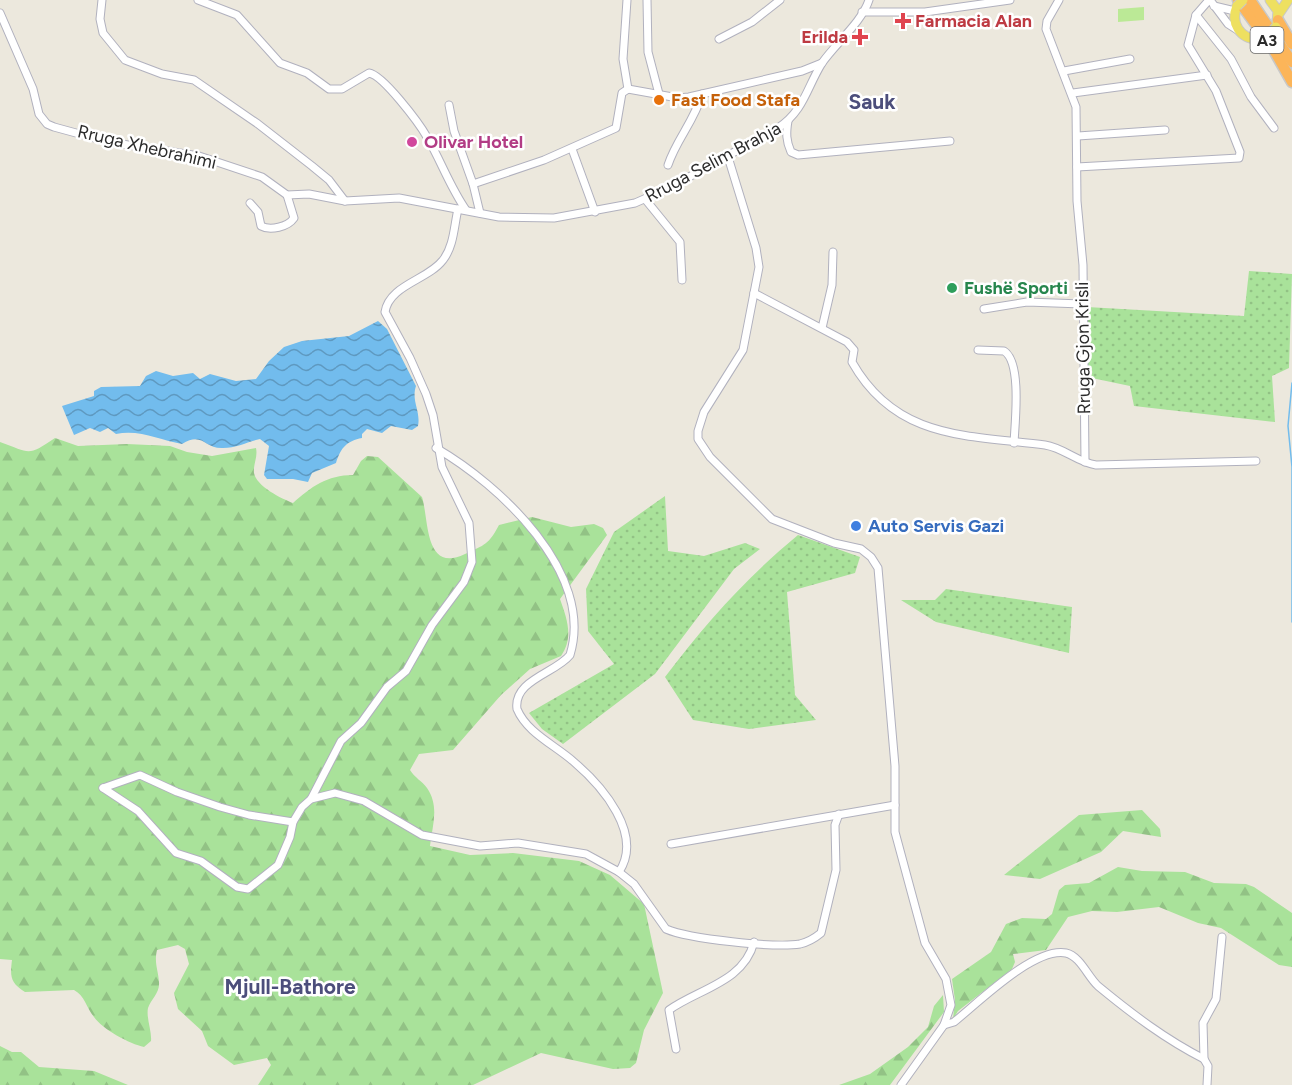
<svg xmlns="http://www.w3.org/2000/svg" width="1292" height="1085" font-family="Figtree,sans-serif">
<defs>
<pattern id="grass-dots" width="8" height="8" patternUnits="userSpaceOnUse" patternTransform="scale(1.5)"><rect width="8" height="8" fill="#a9e29a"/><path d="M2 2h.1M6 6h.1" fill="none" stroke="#92c285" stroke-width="1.8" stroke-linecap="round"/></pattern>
<pattern id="forest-firs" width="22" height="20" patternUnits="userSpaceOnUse" patternTransform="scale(1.5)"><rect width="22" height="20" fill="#a9e29a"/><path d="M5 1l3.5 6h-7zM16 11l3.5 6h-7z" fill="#92c285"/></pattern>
<pattern id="water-waves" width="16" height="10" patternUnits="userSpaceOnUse" patternTransform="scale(1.5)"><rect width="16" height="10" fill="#72bced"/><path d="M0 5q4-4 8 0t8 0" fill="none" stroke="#5e99c0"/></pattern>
</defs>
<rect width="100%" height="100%" fill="#ece8dd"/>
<g fill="url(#grass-dots)">
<path d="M1249 271 1292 274 1289 368 1272 376 1275 422 1134 406 1130 386 1087 377V307L1244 316Z"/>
<path d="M665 496 668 551 704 556 745 543 760 549 734 569 655 674 563 744 542 729 529 713 614 664 588 631 586 589 614 532Z"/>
<path d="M798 535 860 557 855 573 787 592 795 695 816 720 749 729 693 720 665 677C706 623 745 579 798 535Z"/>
<path d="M946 589 1072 607 1069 653 936 622 901 600H935Z"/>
</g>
<g fill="url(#forest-firs)">
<path d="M55 438 78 446 127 444 170 446 187 452 212 456 256 448C258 457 253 464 254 473 256 486 282 499 293 503 311 487 327 475 353 475L361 461 367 456 378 457 422 497C429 519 424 574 465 554 485 545 489 544 499 525L532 517 571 527 594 524 603 528 607 535 560 599C567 619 574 637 561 656L530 669 501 695 453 750 419 754 410 770C415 778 422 781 427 788 440 807 432 826 430 846L470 855 513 853 579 861 610 875 644 904 663 993 644 1030 636 1063 630 1068 613 1069 541 1053 473 1085H258L271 1065 267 1058 234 1065 208 1046 202 1031 178 1009 174 993 189 964 185 949 178 945 157 950C154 963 158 969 159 982 160 993 151 999 148 1008 146 1018 152 1031 151 1041L144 1047C130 1044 102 1029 94 1017 86 1007 85 996 74 990L25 992C10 983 10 976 12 960L0 959V442C31 453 27 457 55 438Z"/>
<path d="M1142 810 1160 829 1161 837 1123 831 1101 852 1040 879 1004 875 1079 815Z"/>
<path d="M1118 867 1142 871 1185 872 1214 883 1246 884 1254 887 1292 913V967L1279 965 1221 928 1198 923 1159 907 1117 912 1092 911 1068 917 1046 950 1013 954 1015 962 1012 969 958 1011 953 1019 955 1000 952 979 991 952 1006 924 1022 918 1046 919 1052 914 1059 890 1065 885 1089 883Z"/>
<path d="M943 995 944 1012 890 1085H839L870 1074 908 1047 928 1027 934 1006Z"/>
<path d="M0 1046 12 1052H21L39 1067 94 1071 128 1085H0Z"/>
</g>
<path fill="#bbe996" d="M1144 7V20L1118 22V9Z"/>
<path fill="url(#water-waves)" d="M378 321 387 329 416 386C411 401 421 411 418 426L412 430 391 426 382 433 367 429 362 434V438C347 441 341 447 336 463L312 473 308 482 293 479H267L264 475 269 446 260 439C247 442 237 448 223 448 204 449 203 431 182 444 160 440 139 429 116 434L108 428 100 432 90 428 74 435 62 406 94 396V391L101 387 140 386 146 376 156 371 173 376 193 373 200 379 210 374 236 381 256 379 269 361 284 347 302 341 349 336Z"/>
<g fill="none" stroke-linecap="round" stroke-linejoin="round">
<path stroke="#72bced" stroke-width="1.5" d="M1292 383 1288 426 1292 467V622"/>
<g stroke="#b1b1be" stroke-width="9">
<g id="minor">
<path d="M102 0 100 19 103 33 125 60 162 74 194 80 258 124 312 166 329 180 345 201"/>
<path d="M198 0 237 15 280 63 307 73 329 89H342L369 73C383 75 419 123 427 137 441 161 450 187 466 210"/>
<path d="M627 0 623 59 628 89"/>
<path d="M647 0 648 52 659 94"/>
<path d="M1059 0 1047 21 1046 29 1076 107 1077 201 1083 265 1085 462"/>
<path d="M1210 0 1228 24 1239 31"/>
<path d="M1214 6 1235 11"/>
<path d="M862 12H925L1010 0"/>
<path d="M0 13 33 89 39 114 47 124 54 127 109 142 199 156 262 177 287 195 309 194 345 201 399 198 499 217 554 218 635 203 669 188 778 128C804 111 807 87 822 63 835 44 862 22 869 0"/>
<path d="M1196 15 1231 59 1251 97 1274 128"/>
<path d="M719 39 752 22 780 0"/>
<path d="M1064 71 1130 59"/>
<path d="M628 89 678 98 689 97 802 71 822 63"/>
<path d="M1073 93 1207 75"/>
<path d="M449 105 454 131 473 184 480 213"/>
<path d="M788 121C786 133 786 141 791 152L798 155 950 141"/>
<path d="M1078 136 1165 130"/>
<path d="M572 149 595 212"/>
<path d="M728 157 756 248 759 267 743 350 704 412 698 431V439L710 457 772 519 834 543 861 549 871 557 878 568 895 766V832L925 943 946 979 951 1005 944 1025 901 1085"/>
<path d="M668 165C676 140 695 120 702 94"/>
<path d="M1077 167 1239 158 1240 152 1216 91 1188 45 1196 15 1209 0"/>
<path d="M473 184 544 160 616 128 622 93 628 89"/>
<path d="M645 199 680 242 682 280"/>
<path d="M250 203 258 212 261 226C270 231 288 227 294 218L287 195"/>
<path d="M754 293 847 342 854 350 852 362C896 440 967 435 1045 445 1064 448 1077 462 1096 465L1256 461"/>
<path d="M984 309 1027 302 1082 304"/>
<path d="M822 328 832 285 833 252"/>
<path d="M978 350 1004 351C1022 362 1015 422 1014 443"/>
<path d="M436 448C500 485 595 573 570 655 556 673 513 680 517 709 527 733 555 745 574 762 602 786 644 834 619 872"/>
<path d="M103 788 138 811 176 853 201 861 237 887 248 889 278 865 290 837 293 822 302 807 311 799 335 793 364 801 422 835 480 846 518 843 586 854 619 872 634 884 666 929C689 939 775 948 800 944 808 942 815 938 821 933L836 870 835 825 839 814"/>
<path d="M103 788 140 775 177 792 220 807 249 815 293 822"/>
<path d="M311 799 341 741 361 723 387 687 406 671 432 625 464 582 472 562 469 523 442 467 433 415 426 394 410 358 385 312C389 285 428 280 443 260 454 246 454 226 458 209"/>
<path d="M671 844 895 805"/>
<path d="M944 1025 954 1022C979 1002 1034 947 1066 953 1080 956 1088 977 1098 986 1132 1014 1165 1039 1204 1059"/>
<path d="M676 1049 669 1010C698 989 744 982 754 942"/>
<path d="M1207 1085 1208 1066 1204 1059 1203 1023 1216 999 1222 937"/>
</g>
</g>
<g stroke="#c8c8c8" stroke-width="11">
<g id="major">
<path d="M1270 0 1278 11 1277 25"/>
<path d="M1237 6C1230 23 1240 39 1258 39"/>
<path d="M1278 15 1288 0"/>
</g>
</g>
<g stroke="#c8c8c8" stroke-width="13">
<g id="highway">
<path d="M1238 0 1271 45 1292 82"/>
<path d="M1250 0 1292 62"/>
<path d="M1278 20 1292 44"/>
</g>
</g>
<use href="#minor" stroke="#fff" stroke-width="7"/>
<use href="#major" stroke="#eee060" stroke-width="9"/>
<use href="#highway" stroke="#fcb559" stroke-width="10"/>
<g stroke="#c8c8c8" stroke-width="11" stroke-linecap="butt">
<g id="major-bridge">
<path d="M1237 6 1243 0"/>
<path d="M1258 39 1268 36 1276 27"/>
</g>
</g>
<use href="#major-bridge" stroke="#eee060" stroke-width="9"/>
</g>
<g fill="#e0444e" stroke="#fff" stroke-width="2">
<path d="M900 12h6v6h6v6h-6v6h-6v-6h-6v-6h6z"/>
<path d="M857 28h6v6h6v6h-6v6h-6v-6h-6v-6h6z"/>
</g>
<circle fill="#e8710a" stroke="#fff" stroke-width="2" cx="659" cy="100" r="6"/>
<circle fill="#d1479c" stroke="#fff" stroke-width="2" cx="412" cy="142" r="6"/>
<circle fill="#2e9e5b" stroke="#fff" stroke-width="2" cx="952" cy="288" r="6"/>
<circle fill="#3f7fe0" stroke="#fff" stroke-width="2" cx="856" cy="526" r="6"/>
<g text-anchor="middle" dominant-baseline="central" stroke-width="5" stroke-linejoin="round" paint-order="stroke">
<rect fill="#fff" stroke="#6b6b6b" stroke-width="1.5" x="1250.5" y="27" width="33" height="26" rx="4.5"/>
<g font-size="16" font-weight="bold" fill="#2b2b2b">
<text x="1267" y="40">A3</text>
</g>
<g font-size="18" font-weight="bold" fill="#be3a42" stroke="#fff" text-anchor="start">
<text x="915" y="21">Farmacia Alan</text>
<text x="848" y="37" text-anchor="end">Erilda</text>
</g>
<g font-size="18" font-weight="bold" fill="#c56008" stroke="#fff" text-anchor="start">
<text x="671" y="100">Fast Food Stafa</text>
</g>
<g font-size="18" font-weight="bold" fill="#b23c85" stroke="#fff" text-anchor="start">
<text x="424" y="142">Olivar Hotel</text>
</g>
<g font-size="18" fill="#2b2b2b" stroke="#fff">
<text transform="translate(147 147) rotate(13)">Rruga Xhebrahimi</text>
<text transform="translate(713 162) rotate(-28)">Rruga Selim Brahja</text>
<text transform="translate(1083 348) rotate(-91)">Rruga Gjon Krisli</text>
</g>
<g font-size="18" font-weight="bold" fill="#27864d" stroke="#fff" text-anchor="start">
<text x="964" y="288">Fushë Sporti</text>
</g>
<g font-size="18" font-weight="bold" fill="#366cbe" stroke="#fff" text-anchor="start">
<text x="868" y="526">Auto Servis Gazi</text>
</g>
<g font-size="21" font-weight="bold" fill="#4c4e7b" stroke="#fff">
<text x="872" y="101">Sauk</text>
<text x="290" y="986">Mjull-Bathore</text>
</g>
</g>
</svg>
